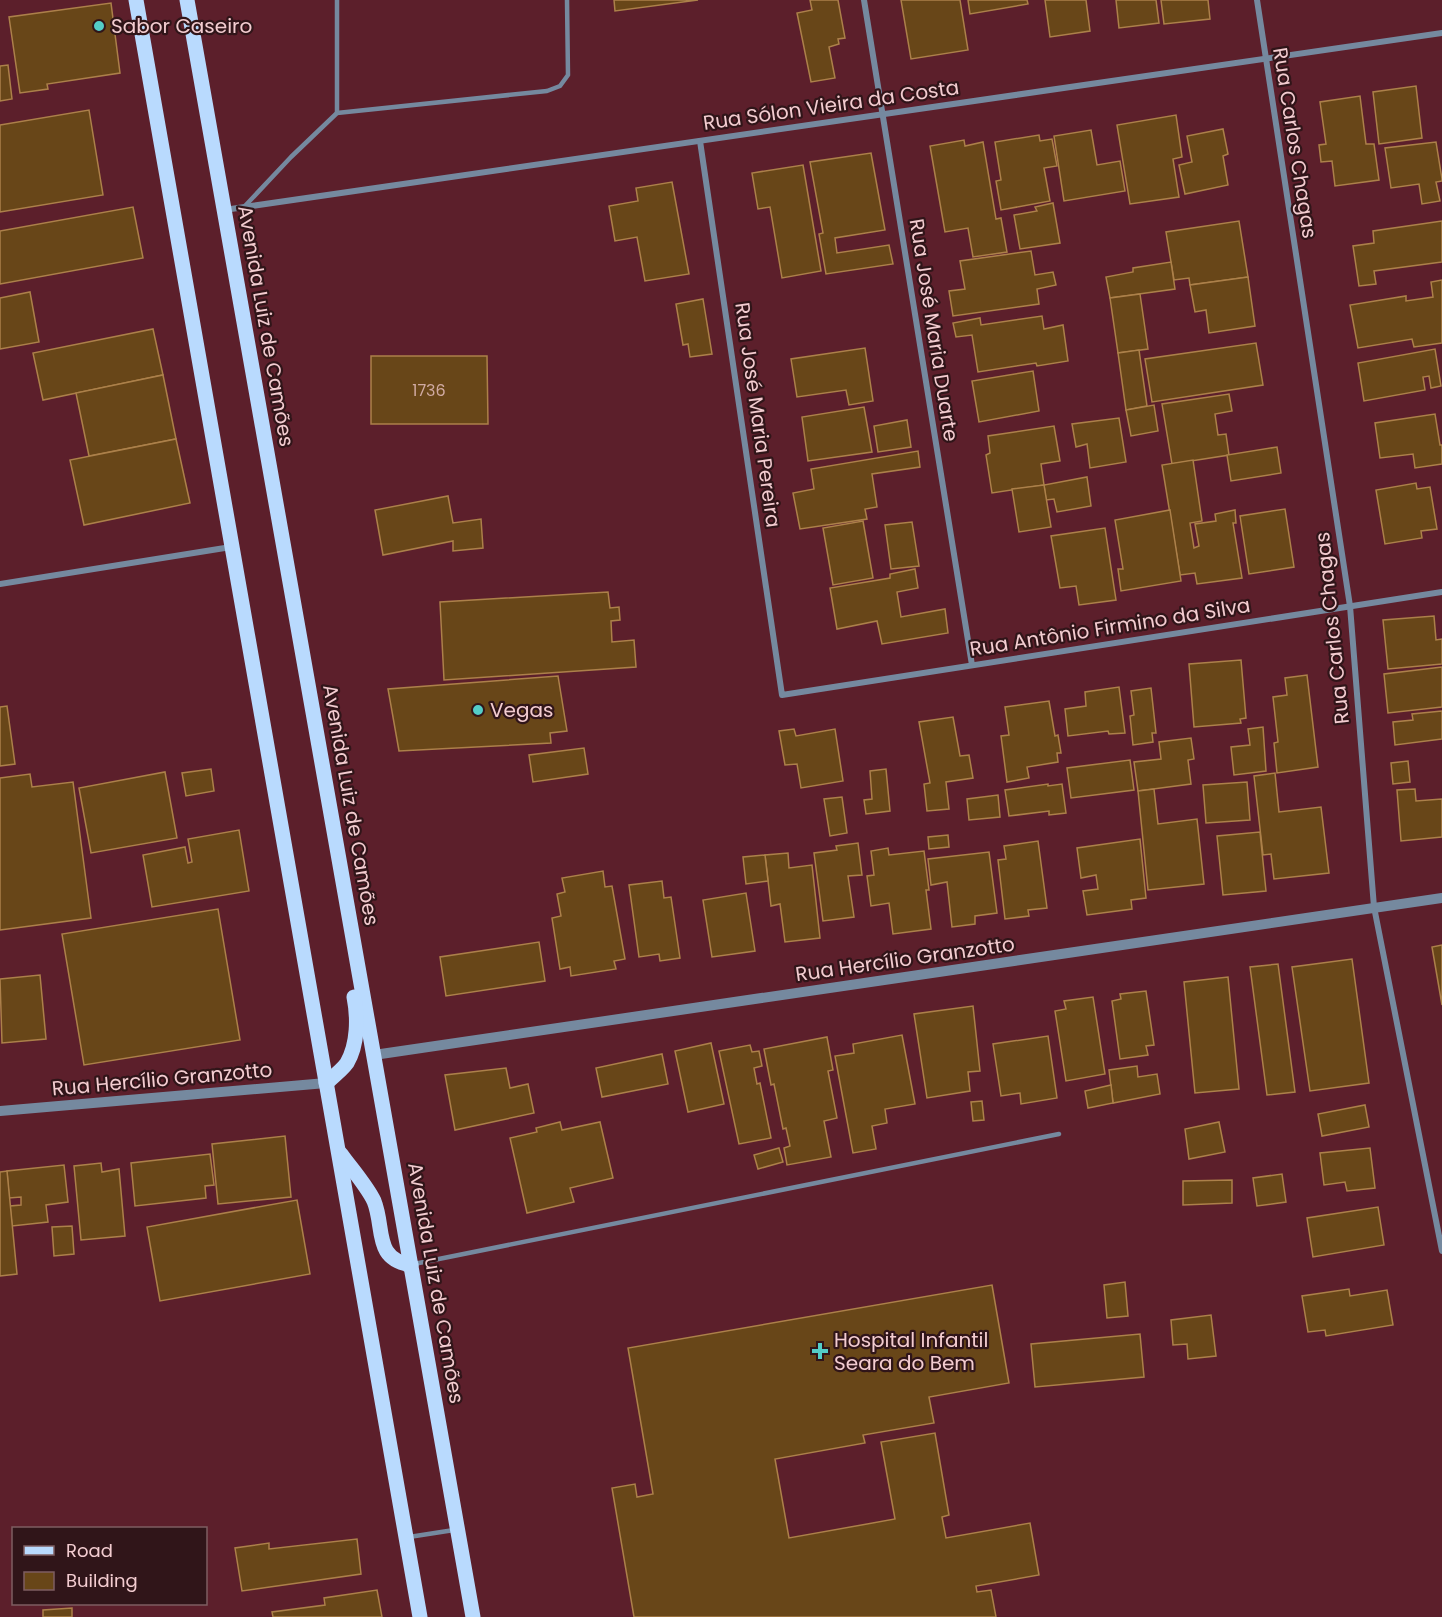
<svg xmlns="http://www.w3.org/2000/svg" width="1442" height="1617" font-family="Poppins,sans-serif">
<rect width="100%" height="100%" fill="#5c1f2b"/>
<g fill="#684618" stroke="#ac804a" stroke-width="1.5">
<path d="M614 0H698L615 11Z"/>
<path d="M810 0H838L845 38 838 39 839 44 829 47 835 78 811 82 797 13 812 10Z"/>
<path d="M901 0H960L968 50 911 59Z"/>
<path d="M968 0H1027L1028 4 970 14Z"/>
<path d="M1045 0H1086L1090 31 1050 37Z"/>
<path d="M1116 0H1156L1159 23 1119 28Z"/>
<path d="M1161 0H1208L1210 19 1164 24Z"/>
<path d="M111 3 120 73 47 84 48 89 20 93 9 17Z"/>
<path d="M8 65 12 99 0 101V66Z"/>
<path d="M1416 86 1422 138 1379 144 1373 92Z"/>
<path d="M1360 96 1366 144H1374L1379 180 1335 186 1332 161 1321 162 1319 145 1326 144 1320 102Z"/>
<path d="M89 110 103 195 0 212V125Z"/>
<path d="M1176 115 1182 157 1173 159 1179 197 1130 204 1117 125Z"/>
<path d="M1223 129 1228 154 1223 156 1228 185 1185 194 1179 165 1192 162 1187 136Z"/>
<path d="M1091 130 1097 165 1120 161 1125 191 1064 201 1054 136Z"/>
<path d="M1039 135 1040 141 1052 139 1057 166 1044 168 1050 201 1001 210 996 181 1001 180 995 142Z"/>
<path d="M964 140 965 146 983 142 996 219 1001 218 1007 252 973 257 968 228 945 232 930 146Z"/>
<path d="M1436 142 1442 179V181L1436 182 1440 201 1422 204 1419 184 1391 188 1385 148Z"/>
<path d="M871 153 885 230 835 238 837 253 889 245 893 264 826 274 819 234 823 233 810 162Z"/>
<path d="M803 165 821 271 782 278 770 207 758 209 752 173Z"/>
<path d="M672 182 689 274 645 281 637 237 615 241 609 206 638 201 636 188Z"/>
<path d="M1053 203 1060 243 1020 249 1014 215 1037 211 1035 207Z"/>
<path d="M133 207 143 258 0 284V231Z"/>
<path d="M1239 221 1248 277 1190 285 1189 278 1174 280 1166 232Z"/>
<path d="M1442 221V262L1374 271 1376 284 1359 286 1353 246 1374 243 1373 231Z"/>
<path d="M1031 251 1035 275 1053 272 1056 285 1037 289 1039 304 953 316 949 291 965 289 960 261Z"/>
<path d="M1171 262 1175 289 1110 298 1106 277 1133 272V268Z"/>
<path d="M1248 277 1255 326 1209 333 1206 310 1195 312 1190 285Z"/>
<path d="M1442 280V343L1414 347 1412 339 1358 348 1350 305 1406 296V301L1433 297 1431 282Z"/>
<path d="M30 292 39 342 0 349V298Z"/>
<path d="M1140 294 1148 349 1118 353 1110 298Z"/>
<path d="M703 299 712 354 690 357 688 344 683 345 676 304Z"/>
<path d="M1042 316 1044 329 1063 325 1068 361 1037 366 1036 363 978 372 972 335 956 337 953 323 980 318 981 325Z"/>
<path d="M153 329 163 375 43 400 33 353Z"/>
<path d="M1256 343 1263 385 1152 402 1145 359Z"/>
<path d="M865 348 873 401 849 405 846 390 797 397 791 359Z"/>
<path d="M1435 349 1441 386 1431 388 1429 376 1423 377 1425 390 1364 401 1358 363Z"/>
<path d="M1139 350 1147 406 1126 410 1118 353Z"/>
<path d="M371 356H487L488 424H371Z"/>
<path d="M1033 371 1039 411 979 422 972 381Z"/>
<path d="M163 375 176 439 89 456 76 393Z"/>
<path d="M1229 394 1232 411 1215 414 1218 435 1226 434 1229 455 1172 464 1162 404Z"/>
<path d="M1154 405 1158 431 1131 436 1126 410Z"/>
<path d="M864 407 872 452 808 461 802 417Z"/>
<path d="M1435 414 1440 445H1442V464L1415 468 1413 454 1380 458 1375 423Z"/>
<path d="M1119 418 1126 462 1090 468 1087 444 1076 447 1072 424Z"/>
<path d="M907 420 911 447 878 452 874 426Z"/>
<path d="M1054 426 1060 461 1041 464 1044 485 992 493 986 455 990 453 988 436Z"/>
<path d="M176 439 190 503 84 525 70 460Z"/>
<path d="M1277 447 1281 473 1231 481 1227 455Z"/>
<path d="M918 451 920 467 872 474 877 507 865 509 867 519 800 529 793 493 814 489 811 469Z"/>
<path d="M1193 460 1202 521 1190 523 1194 548 1199 546 1195 524 1216 521 1215 514 1235 510 1236 523H1233L1242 578 1197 584 1195 573 1180 575 1162 465Z"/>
<path d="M1087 477 1091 506 1057 512 1054 499 1046 500 1044 485Z"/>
<path d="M1416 483 1417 489 1430 487 1437 529 1421 531 1422 538 1385 544 1376 490Z"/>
<path d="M1044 485 1051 527 1019 532 1012 489Z"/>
<path d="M448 496 453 523 481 519 483 548 453 551V541L383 555 375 510Z"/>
<path d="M1285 509 1294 567 1249 574 1240 516Z"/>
<path d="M1170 510 1181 581 1121 591 1118 569H1123L1115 520Z"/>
<path d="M863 521 873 578 833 585 823 528Z"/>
<path d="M912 522 919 566 891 569 885 525Z"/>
<path d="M1105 528 1116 600 1079 605 1076 586 1060 588 1051 536Z"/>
<path d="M915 569 918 588 897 592 901 617 945 609 948 633 882 644 877 621 837 629 830 588 890 578V574Z"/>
<path d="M608 592 610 608 619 607 620 620 611 621 612 642 634 640 636 667 444 680 440 602Z"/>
<path d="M1434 616 1436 640 1442 639V664L1388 669 1383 620Z"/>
<path d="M1241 660 1246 718 1240 719 1241 723 1194 727 1189 664Z"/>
<path d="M1442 667V707L1388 713 1384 674Z"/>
<path d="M1307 675 1318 767 1277 773 1274 743 1278 742 1273 697 1287 695 1285 678Z"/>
<path d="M558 676 567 731 550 733 551 743 399 751 388 689Z"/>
<path d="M1119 687 1125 733 1109 734 1108 731 1068 736 1065 709 1086 706 1085 692Z"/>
<path d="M1151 688 1156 733H1152L1153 742 1133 745 1130 716 1134 715 1131 691Z"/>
<path d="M1049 701 1055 736 1058 735 1061 753H1057L1058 762 1027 767 1029 778 1007 782 1001 736 1009 735 1005 707Z"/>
<path d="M7 706 15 764 0 766V707Z"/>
<path d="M1442 711V739L1395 745 1393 722 1413 720 1412 714Z"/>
<path d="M953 717 960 756 969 755 973 778 946 782 949 809 927 811 924 784 930 783 919 722Z"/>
<path d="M1263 727 1266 771 1234 775 1231 747 1250 745 1248 729Z"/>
<path d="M794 729 796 736 835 729 843 781 801 788 797 764 785 765 779 731Z"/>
<path d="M1191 738 1194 759 1188 760 1191 784 1138 791 1134 762 1161 759 1159 742Z"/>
<path d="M584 748 588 774 533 782 529 755Z"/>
<path d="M1130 760 1134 790 1071 798 1067 768Z"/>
<path d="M1408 761 1410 782 1393 784 1391 763Z"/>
<path d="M211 769 214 791 186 796 182 773Z"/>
<path d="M886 769 890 811 866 814 864 800 872 799 870 771Z"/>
<path d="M165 772 177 838 91 853 79 788Z"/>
<path d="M1275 773 1279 812 1321 807 1329 873 1274 879 1271 854 1263 855 1254 776Z"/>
<path d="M30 774 32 787 73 782 91 918 0 930V778Z"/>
<path d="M1247 782 1250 820 1206 823 1203 785Z"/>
<path d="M1048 784V786L1062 784 1066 813 1049 815V811L1009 816 1005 790Z"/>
<path d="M1154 789 1158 824 1197 819 1204 884 1148 890 1138 791Z"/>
<path d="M1415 789 1416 801 1442 799V837L1401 841 1397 790Z"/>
<path d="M998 795 1000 817 969 820 967 799Z"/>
<path d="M842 797 847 833 830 836 824 799Z"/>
<path d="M239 830 249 891 152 907 143 855 185 847 188 863 192 862 188 839Z"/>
<path d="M1260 832 1266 891 1223 895 1217 836Z"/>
<path d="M948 835 949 847 929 849 928 837Z"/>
<path d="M1140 839 1146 898 1131 900 1132 909 1087 915 1083 891 1098 889 1096 875 1081 878 1077 848Z"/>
<path d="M1038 841 1047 908 1028 910 1029 916 1005 919 998 860 1006 859 1004 846Z"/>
<path d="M858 843 862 875 848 876 854 917 823 921 814 853 837 850 836 846Z"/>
<path d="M888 848 889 855 924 851 929 890H926L931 929 893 934 889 903 871 906 867 876 874 875 871 851Z"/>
<path d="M989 852 997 913 975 916V924L952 927 947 882 931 885 928 859Z"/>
<path d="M788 853 789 868 812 865 820 938 785 942 780 904 771 906 765 855Z"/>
<path d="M765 855 768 881 746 884 743 857Z"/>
<path d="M603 871 605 887 612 886 625 959 614 961 616 969 571 976 570 967 560 969 552 918 561 916 557 894 565 892 562 878Z"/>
<path d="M662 881 664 898 671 897 680 958 660 961 659 954 639 957 629 885Z"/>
<path d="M746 893 755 951 712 957 703 900Z"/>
<path d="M218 909 240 1040 84 1065 62 934Z"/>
<path d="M539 942 545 981 446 996 440 957Z"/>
<path d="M1442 945V1005L1432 947Z"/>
<path d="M1352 959 1369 1083 1310 1091 1292 967Z"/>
<path d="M1278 964 1295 1092 1267 1095 1250 967Z"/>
<path d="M40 975 46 1039 2 1043 0 979Z"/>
<path d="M1228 977 1239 1089 1195 1093 1184 982Z"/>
<path d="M1146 991 1154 1045 1146 1046 1148 1055 1120 1059 1112 1001 1121 999 1120 994Z"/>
<path d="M1093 997 1105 1074 1066 1081 1055 1011 1066 1009 1064 1001Z"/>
<path d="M973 1006 980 1071 968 1072 970 1091 927 1098 914 1014Z"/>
<path d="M902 1035 915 1104 885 1109 887 1123 872 1126 876 1149 853 1153 835 1056 854 1053 853 1044Z"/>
<path d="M1048 1036 1057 1098 1021 1104 1020 1093 1001 1096 993 1044Z"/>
<path d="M827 1037 833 1070 828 1071 837 1118 824 1121 831 1157 787 1165 784 1148 790 1146 786 1128 783 1129 774 1084 771 1085 764 1049Z"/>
<path d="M711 1043 724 1104 688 1112 675 1051Z"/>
<path d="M750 1045 752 1052 759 1051 762 1066 754 1068 757 1084 760 1083 771 1138 739 1144 719 1051Z"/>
<path d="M662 1054 668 1084 602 1097 596 1068Z"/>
<path d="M1137 1066 1138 1077 1157 1074 1160 1094 1113 1103 1109 1070Z"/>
<path d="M506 1068 510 1088 528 1084 534 1113 455 1130 445 1075Z"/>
<path d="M1111 1085 1113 1103 1088 1108 1085 1091Z"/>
<path d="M982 1101 984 1120 973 1121 971 1102Z"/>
<path d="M1365 1105 1369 1127 1322 1136 1318 1114Z"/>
<path d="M560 1122 562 1130 600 1122 613 1178 570 1188 574 1202 527 1213 510 1138 537 1132 536 1128Z"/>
<path d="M1219 1122 1225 1152 1189 1159 1185 1129Z"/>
<path d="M285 1136 291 1197 218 1204 212 1144Z"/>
<path d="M779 1148 783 1162 758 1169 754 1155Z"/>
<path d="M1370 1148 1375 1188 1347 1191 1345 1182 1324 1185 1320 1153Z"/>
<path d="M210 1154 214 1185 205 1186 206 1198 135 1206 131 1163Z"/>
<path d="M101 1163 102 1172 119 1169 125 1236 81 1240 74 1166Z"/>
<path d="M64 1165 68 1202 46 1205 48 1222 12 1226 10 1206 21 1205V1197L9 1198 7 1171Z"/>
<path d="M7 1171 17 1274 0 1276V1172Z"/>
<path d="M1282 1174 1286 1202 1257 1206 1253 1178Z"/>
<path d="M1232 1180V1203L1183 1205V1181Z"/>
<path d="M297 1200 310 1274 160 1301 147 1227Z"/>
<path d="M1378 1207 1384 1245 1313 1257 1307 1218Z"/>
<path d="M72 1226 74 1254 54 1256 52 1227Z"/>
<path d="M1125 1282 1128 1316 1107 1318 1104 1285Z"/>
<path d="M992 1285 1009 1383 929 1397 934 1423 863 1435 865 1443 775 1459 789 1538 895 1519 881 1442 935 1433 949 1515 942 1517 946 1538 1030 1523 1039 1575 976 1586 977 1592 991 1590 996 1617H634L612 1488 635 1484 637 1497 653 1494 628 1348Z"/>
<path d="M1349 1289 1350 1296 1387 1290 1393 1325 1326 1336 1325 1330 1308 1332 1302 1296Z"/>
<path d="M1211 1315 1216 1356 1188 1359 1187 1344 1173 1345 1171 1320Z"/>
<path d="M1140 1334 1144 1377 1035 1387 1031 1344Z"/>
<path d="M357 1539 361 1574 242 1591 235 1548 269 1543V1549Z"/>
<path d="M377 1590 382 1617H273L272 1612 325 1605 324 1598Z"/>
<path d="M72 1608V1617H43V1610Z"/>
</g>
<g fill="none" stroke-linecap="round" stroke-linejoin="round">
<g stroke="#75899f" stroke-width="4.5">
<path d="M337 0V113"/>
<path d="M244 207 291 157 337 113 547 91 560 86 568 75 567 0"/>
<path d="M414 1264 1059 1134"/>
<path d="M409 1537 454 1530"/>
</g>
<g stroke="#75899f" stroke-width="6">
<path d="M864 0 972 665"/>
<path d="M1257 0 1350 606 1374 907 1442 1251"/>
<path d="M700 141 782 695 1442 592"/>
<path d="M224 210 1442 33"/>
<path d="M0 584 231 547"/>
</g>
<g stroke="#75899f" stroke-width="10">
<path d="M374 1055 1442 898"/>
<path d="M0 1111 326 1083"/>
</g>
<g stroke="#b9dafe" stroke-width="15">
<path d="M136 0 420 1617"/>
<path d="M187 0 473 1617"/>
<path d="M326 1083C333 1077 342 1070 347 1063 358 1044 358 1017 354 997"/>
<path d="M341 1154C351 1168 367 1186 374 1201 385 1228 373 1259 411 1265"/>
</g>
</g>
<g fill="#54cdc8" stroke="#301519" stroke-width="2">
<circle cx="99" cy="26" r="6"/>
<circle cx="478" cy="710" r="6"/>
<path d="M817 1342h6v6h6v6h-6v6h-6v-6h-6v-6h6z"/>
</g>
<g text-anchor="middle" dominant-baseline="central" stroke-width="4.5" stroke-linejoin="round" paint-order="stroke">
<g font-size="16" fill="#d0aaa2">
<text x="429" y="390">1736</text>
</g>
<g font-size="20" fill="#f3ccd0" stroke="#301519" text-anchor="start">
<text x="111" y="26">Sabor Caseiro</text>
<text x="490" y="710">Vegas</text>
<text x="834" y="1340">Hospital Infantil<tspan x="834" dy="23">Seara do Bem</tspan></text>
</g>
<g font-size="20" fill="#f3ccd0" stroke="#301519">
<text transform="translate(831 105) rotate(-8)">Rua Sólon Vieira da Costa</text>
<text transform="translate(1295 143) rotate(81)">Rua Carlos Chagas</text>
<text transform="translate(266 326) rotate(80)">Avenida Luiz de Camões</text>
<text transform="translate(934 330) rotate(81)">Rua José Maria Duarte</text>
<text transform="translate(758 415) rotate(82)">Rua José Maria Pereira</text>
<text transform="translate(1110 627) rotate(-9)">Rua Antônio Firmino da Silva</text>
<text transform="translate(1332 628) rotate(-96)">Rua Carlos Chagas</text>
<text transform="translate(351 805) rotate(80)">Avenida Luiz de Camões</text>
<text transform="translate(905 959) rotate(-8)">Rua Hercílio Granzotto</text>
<text transform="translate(162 1079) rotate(-5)">Rua Hercílio Granzotto</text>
<text transform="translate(436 1283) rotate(80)">Avenida Luiz de Camões</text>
</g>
</g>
<rect x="12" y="1527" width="195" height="78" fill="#301519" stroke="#7e5e62" stroke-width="1.5"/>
<rect x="24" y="1546" width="30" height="9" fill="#b9dafe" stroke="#7e5e62" stroke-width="1.5"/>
<text x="66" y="1557" font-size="18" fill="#f3ccd0">Road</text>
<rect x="24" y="1572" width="30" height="18" fill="#684618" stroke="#7e5e62" stroke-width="1.5"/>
<text x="66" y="1587" font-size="18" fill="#f3ccd0">Building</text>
</svg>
